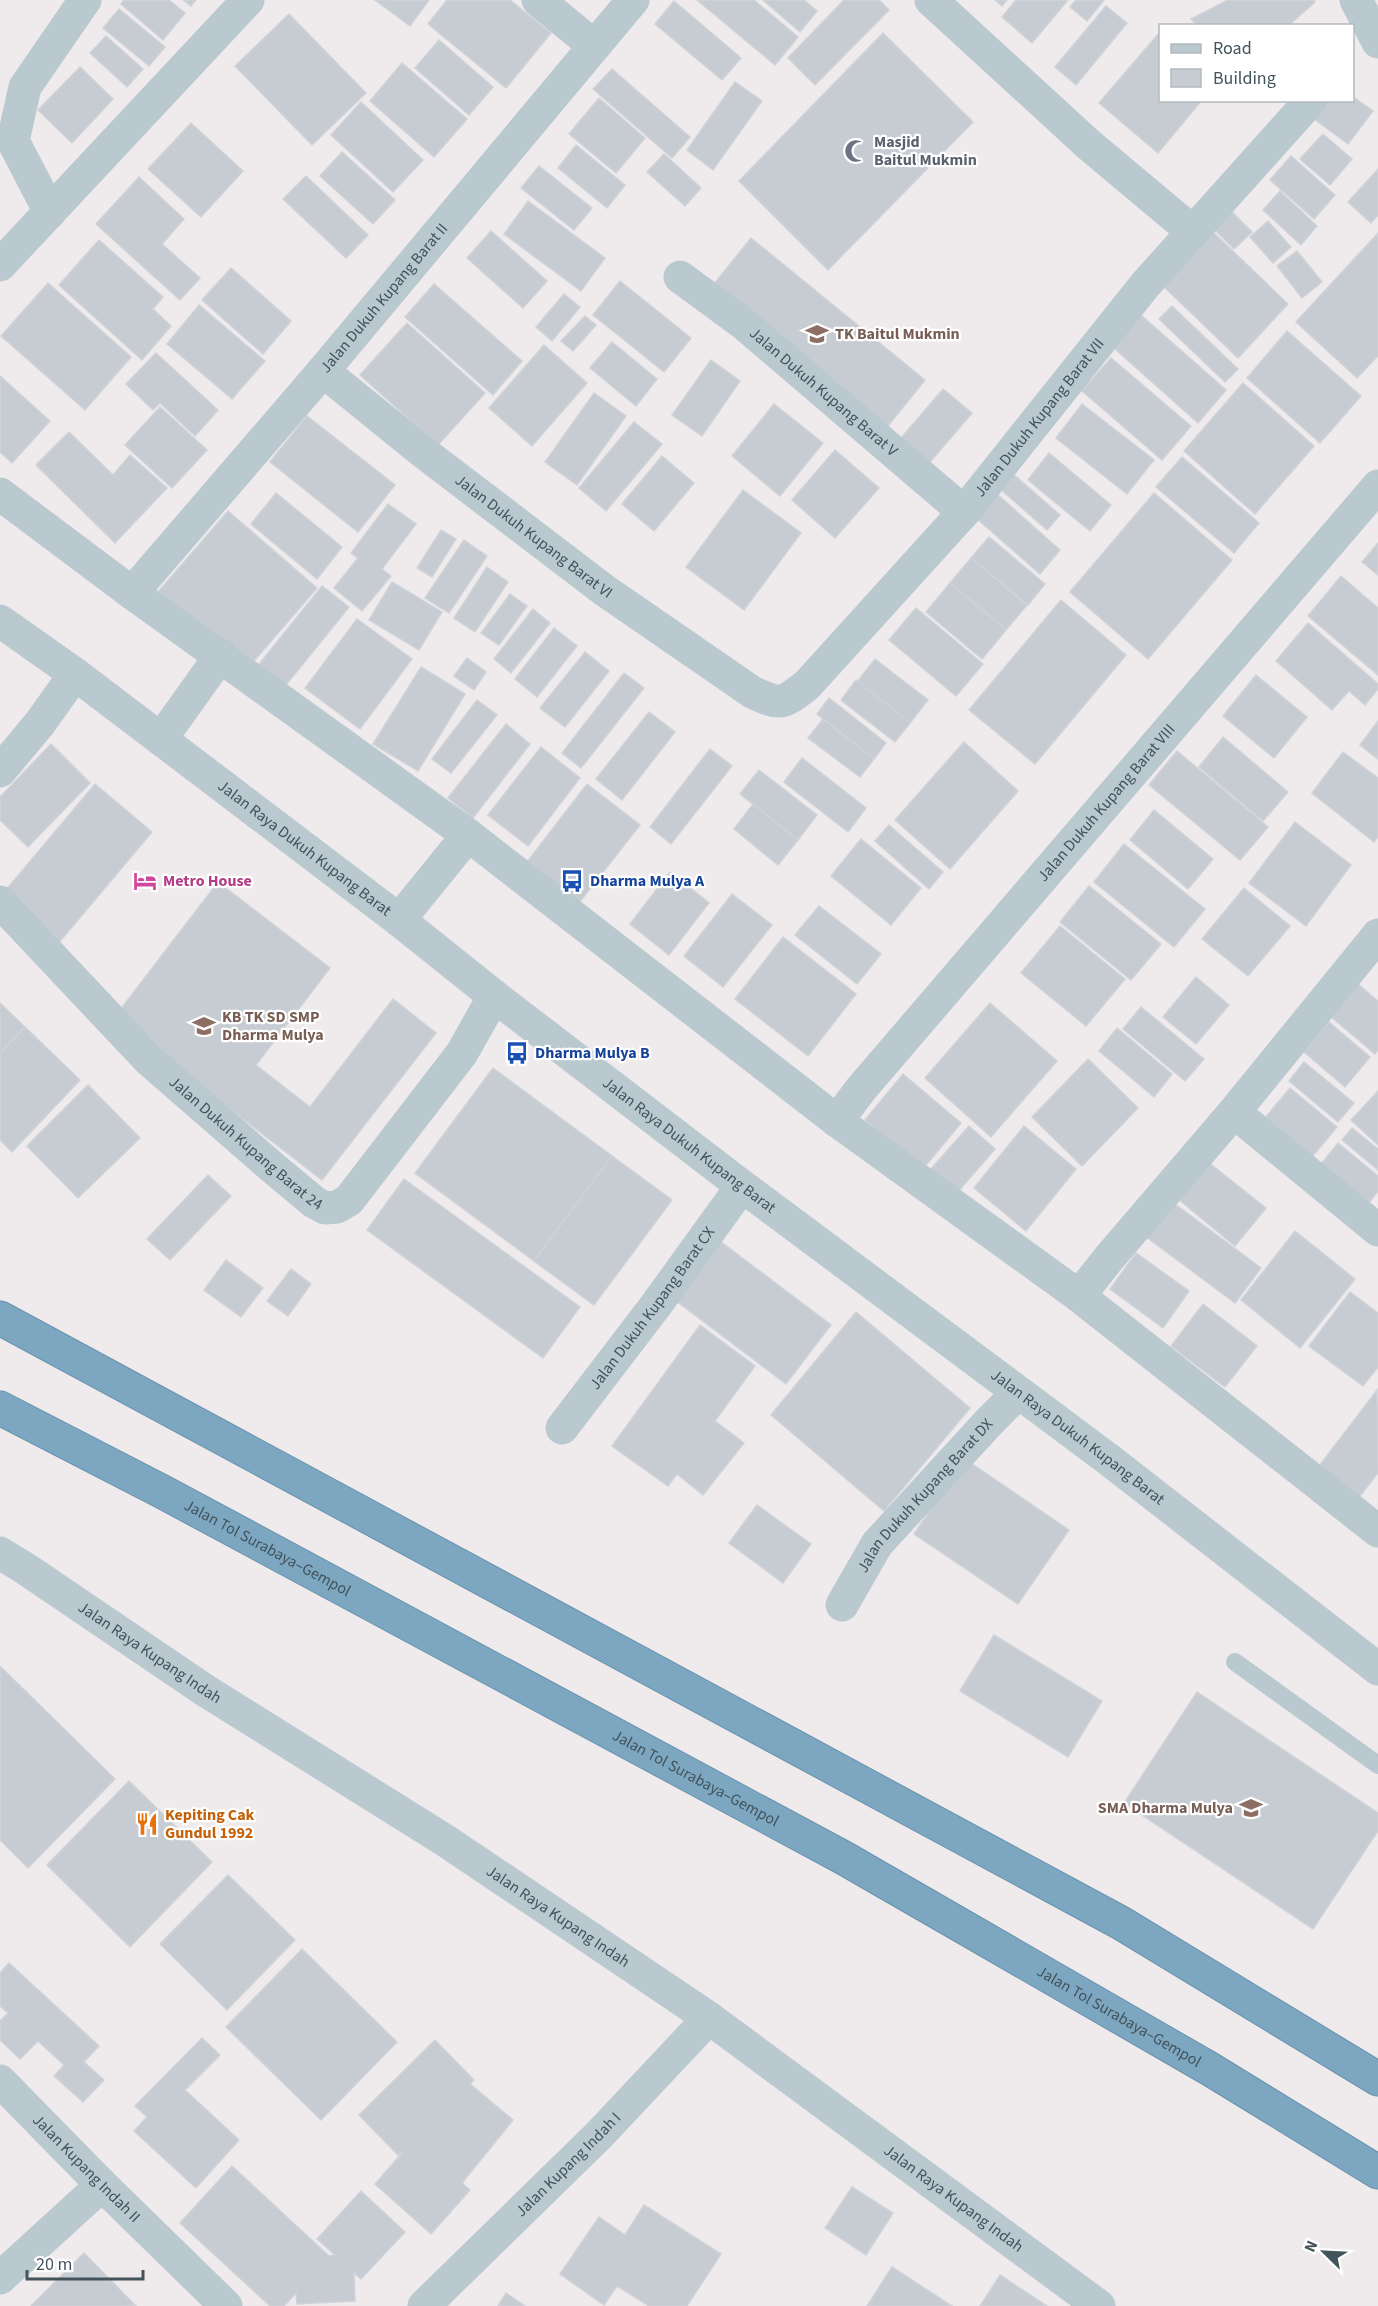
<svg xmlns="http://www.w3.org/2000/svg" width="1378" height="2306" font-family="'Source Sans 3',sans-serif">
<rect width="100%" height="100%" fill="#efebec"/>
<g fill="#c7ccd2" stroke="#cfd3d9" stroke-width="1.5">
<path d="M124 0H169L185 13 163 40 121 4Z"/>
<path d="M183 0H196L191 6Z"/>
<path d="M375 0H429L410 26Z"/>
<path d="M447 0H510L551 33 506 88 428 24Z"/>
<path d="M697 0H754L798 37 775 65Z"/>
<path d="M763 0H804L817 11 800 32Z"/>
<path d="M844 0H879L889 10 815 85 788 58Z"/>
<path d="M995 0H1007L1002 6Z"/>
<path d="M1016 0H1068L1032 43 1002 17Z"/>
<path d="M1076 0H1104L1087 21 1070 7Z"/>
<path d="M1228 0H1314L1315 2 1288 26H1198L1191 19Z"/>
<path d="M674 1 741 58 722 80 655 24Z"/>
<path d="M1106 6 1127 23 1076 85 1055 67Z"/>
<path d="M119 9 165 47 149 66 103 28Z"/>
<path d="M289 14 366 93 312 145 235 66Z"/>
<path d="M1160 32V100H1202L1158 153 1099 103Z"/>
<path d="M883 33 973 122 828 270 739 181Z"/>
<path d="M106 36 143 69 127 87 90 53Z"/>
<path d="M439 40 493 87 469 115 415 68Z"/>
<path d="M402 63 467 119 434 157 370 101Z"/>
<path d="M80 67 113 99 72 143 38 110Z"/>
<path d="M612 69 690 137 672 158 593 89Z"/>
<path d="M735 82 762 101 713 170 687 150Z"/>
<path d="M1352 96 1373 111 1348 144 1310 116 1322 100H1352Z"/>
<path d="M599 98 645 138 616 173 569 134Z"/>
<path d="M361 102 423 160 393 192 331 135Z"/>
<path d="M191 123 243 171 201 217 148 169Z"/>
<path d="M1323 134 1352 159 1330 185 1300 159Z"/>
<path d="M576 145 625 185 607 208 558 168Z"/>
<path d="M342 152 395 200 373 224 320 176Z"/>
<path d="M664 154 701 188 685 206 647 172Z"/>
<path d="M1291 156 1335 195 1314 219 1270 180Z"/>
<path d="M539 166 592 208 574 230 521 188Z"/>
<path d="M1378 169V215L1371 223 1348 202Z"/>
<path d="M306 176 368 235 346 258 283 199Z"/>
<path d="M139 177 184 219 162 244 200 278 180 300 96 224Z"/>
<path d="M1280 191 1317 226 1301 245 1263 210Z"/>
<path d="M528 201 605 258 581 291 504 234Z"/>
<path d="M1227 207 1252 232 1234 249 1209 224Z"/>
<path d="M1268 221 1291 247 1273 263 1250 237Z"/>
<path d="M491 231 547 281 523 308 467 258Z"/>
<path d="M1212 231 1288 304 1238 358 1161 284Z"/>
<path d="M1378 233V356L1357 378 1296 322Z"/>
<path d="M751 238 925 380 884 431 710 289Z"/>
<path d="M99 240 163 297 153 309 171 326 142 360 59 285Z"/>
<path d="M1297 251 1322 282 1302 298 1277 266Z"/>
<path d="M231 268 291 321 263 354 202 300Z"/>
<path d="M620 281 691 338 664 372 593 315Z"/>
<path d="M48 283 131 357 85 410 1 336Z"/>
<path d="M434 284 522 361 493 395 405 317Z"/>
<path d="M564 294 580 307 552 341 536 327Z"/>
<path d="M199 305 265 361 232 399 167 344Z"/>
<path d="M1172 306 1238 369 1225 382 1159 319Z"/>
<path d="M1134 309 1226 390 1198 423 1106 341Z"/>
<path d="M585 316 596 325 573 351 561 341Z"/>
<path d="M407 323 485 393 438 445 360 375Z"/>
<path d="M1287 331 1361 396 1320 443 1247 378Z"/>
<path d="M612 342 657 379 636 406 590 368Z"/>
<path d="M544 345 587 383 532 446 489 408Z"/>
<path d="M156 353 218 410 195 436 160 403 153 410 126 384Z"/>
<path d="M1111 358 1191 426 1162 460 1082 391Z"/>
<path d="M711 360 740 381 702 436 672 415Z"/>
<path d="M0 376 50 421 12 463 0 452Z"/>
<path d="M1243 383 1314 446 1255 514 1184 451Z"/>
<path d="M943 389 972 413 925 468 896 444Z"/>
<path d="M594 393 626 416 577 485 545 462Z"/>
<path d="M774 404 823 443 780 496 732 456Z"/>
<path d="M1082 404 1154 460 1127 494 1056 438Z"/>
<path d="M160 407 207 450 172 488 125 445Z"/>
<path d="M307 416 395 485 358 532 270 462Z"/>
<path d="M634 422 662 444 606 511 579 488Z"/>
<path d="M69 432 113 475 130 455 167 488 115 543 36 465Z"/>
<path d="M835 450 879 488 835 538 792 500Z"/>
<path d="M1049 453 1111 505 1090 531 1028 480Z"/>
<path d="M662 456 694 483 654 531 622 504Z"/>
<path d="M1182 457 1259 523 1234 553 1156 487Z"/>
<path d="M1004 466 1060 515 1047 530 991 481Z"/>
<path d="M988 486 1060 550 1040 574 967 510Z"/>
<path d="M743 490 801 533 744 610 686 567Z"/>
<path d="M276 493 342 547 317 579 251 524Z"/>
<path d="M1154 493 1232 560 1148 659 1070 592Z"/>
<path d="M388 504 416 524 382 569 391 576 362 611 334 588 358 558 351 553Z"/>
<path d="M228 511 317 588 247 669 158 592Z"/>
<path d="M441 530 456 539 432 577 417 568Z"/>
<path d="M989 537 1045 584 1028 605 971 558Z"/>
<path d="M464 540 487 556 449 613 425 598Z"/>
<path d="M1378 543V575L1362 562Z"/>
<path d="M971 558 1027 605 1006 630 950 583Z"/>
<path d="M487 567 508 582 475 632 454 618Z"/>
<path d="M1341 576 1378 608V675L1308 616Z"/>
<path d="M392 582 442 612 419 650 369 620Z"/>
<path d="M950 583 1006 630 982 659 926 612Z"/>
<path d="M322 586 349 607 282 690 256 668Z"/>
<path d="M510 594 527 606 499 645 481 633Z"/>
<path d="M1061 600 1126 655 1035 764 969 710Z"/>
<path d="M916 608 983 664 956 696 889 640Z"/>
<path d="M533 609 550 623 511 673 494 659Z"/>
<path d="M357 619 412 659 360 729 305 688Z"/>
<path d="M1308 623 1378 684V689L1365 705 1349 691 1332 710 1276 661Z"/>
<path d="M554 628 577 646 537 697 515 679Z"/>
<path d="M585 652 609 671 565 727 540 708Z"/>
<path d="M467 658 486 672 474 690 454 676Z"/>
<path d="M875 659 928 700 910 723 857 682Z"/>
<path d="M421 667 465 694 418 771 373 744Z"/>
<path d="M624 673 644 688 581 768 562 753Z"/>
<path d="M1256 675 1307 717 1274 758 1223 716Z"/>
<path d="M856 680 910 723 895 742 841 700Z"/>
<path d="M829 698 886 743 874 759 817 714Z"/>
<path d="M477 700 497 715 451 773 432 759Z"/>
<path d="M649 712 675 732 622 800 596 779Z"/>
<path d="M823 719 874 759 860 777 808 738Z"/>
<path d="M1378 721V759L1360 745Z"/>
<path d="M506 724 530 744 473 818 448 798Z"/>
<path d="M1223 737 1288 792 1263 821 1199 767Z"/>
<path d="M964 742 1018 791 950 869 895 820Z"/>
<path d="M51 744 90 783 28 847 0 820V797Z"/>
<path d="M541 747 580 778 528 846 488 815Z"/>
<path d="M710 749 732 766 671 844 650 827Z"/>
<path d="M1177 751 1268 827 1240 860 1149 785Z"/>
<path d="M1343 752 1378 778V837L1374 842 1312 793Z"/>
<path d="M802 758 866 808 848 832 784 782Z"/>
<path d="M759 770 817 815 798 840 740 794Z"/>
<path d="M95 784 152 832 57 945 0 897Z"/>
<path d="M587 784 640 825 572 912 520 871Z"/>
<path d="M753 804 798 840 778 865 734 829Z"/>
<path d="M1154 810 1213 859 1188 889 1130 840Z"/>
<path d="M1295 822 1351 865 1306 926 1249 883Z"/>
<path d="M889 825 943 872 929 889 875 841Z"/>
<path d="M861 839 921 888 891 925 831 876Z"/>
<path d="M1124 844 1205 909 1174 947 1094 882Z"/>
<path d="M670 872 709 903 669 955 630 924Z"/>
<path d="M218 882 330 968 256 1065 310 1107 393 999 436 1033 322 1180 113 1019Z"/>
<path d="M1089 886 1161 944 1131 980 1060 922Z"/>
<path d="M1244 888 1290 926 1248 976 1202 939Z"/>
<path d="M732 894 772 925 723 987 684 956Z"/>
<path d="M819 906 881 954 857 984 795 935Z"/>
<path d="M1060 926 1125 979 1086 1026 1021 973Z"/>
<path d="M783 937 856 994 808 1056 735 999Z"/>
<path d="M1196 977 1229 1005 1196 1044 1163 1017Z"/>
<path d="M1358 984 1378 1001V1050L1375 1054 1331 1017Z"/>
<path d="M0 1003 25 1027 0 1053Z"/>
<path d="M990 1003 1057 1061 991 1137 925 1078Z"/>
<path d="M1141 1007 1204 1059 1185 1081 1123 1029Z"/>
<path d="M1329 1022 1370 1057 1345 1087 1304 1052Z"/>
<path d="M25 1027 80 1080 12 1152 0 1140V1053Z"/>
<path d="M1117 1028 1172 1074 1154 1097 1099 1051Z"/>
<path d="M1088 1059 1138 1108 1082 1166 1032 1117Z"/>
<path d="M1304 1062 1354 1103 1338 1122 1289 1081Z"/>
<path d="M493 1068 612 1156 534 1261 415 1173Z"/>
<path d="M903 1074 961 1123 923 1169 865 1120Z"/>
<path d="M88 1085 140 1138 78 1198 27 1146Z"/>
<path d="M1290 1088 1337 1127 1307 1163 1260 1124Z"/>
<path d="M1378 1091V1145L1351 1120Z"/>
<path d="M969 1126 995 1149 957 1193 930 1170Z"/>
<path d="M1024 1126 1076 1169 1026 1231 974 1188Z"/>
<path d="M1352 1128 1378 1149V1170L1342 1140Z"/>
<path d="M1338 1143 1378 1176V1191L1364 1209 1317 1169Z"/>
<path d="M612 1156 672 1200 594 1305 534 1261Z"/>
<path d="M1208 1162 1266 1208 1235 1246 1178 1199Z"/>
<path d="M208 1175 231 1196 170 1260 147 1239Z"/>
<path d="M404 1179 580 1307 543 1358 367 1230Z"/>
<path d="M1171 1201 1261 1268 1235 1303 1145 1236Z"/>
<path d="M1295 1231 1355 1279 1300 1348 1241 1300Z"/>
<path d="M712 1235 831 1325 786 1384 667 1294Z"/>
<path d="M1136 1253 1189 1291 1163 1328 1110 1289Z"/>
<path d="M226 1260 263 1288 241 1317 204 1290Z"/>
<path d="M291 1269 311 1284 288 1316 267 1301Z"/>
<path d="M1350 1292 1378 1313V1367L1363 1386 1309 1346Z"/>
<path d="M1203 1304 1257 1346 1225 1387 1171 1346Z"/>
<path d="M856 1312 970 1408 884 1511 771 1415Z"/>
<path d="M700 1325 755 1366 715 1421 744 1443 703 1495 677 1474 668 1486 612 1446Z"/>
<path d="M1377 1390 1378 1473 1356 1501 1316 1470Z"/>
<path d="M965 1459 1069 1530 1018 1604 914 1534Z"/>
<path d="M757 1505 811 1544 783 1583 729 1543Z"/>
<path d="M994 1635 1102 1701 1068 1757 960 1691Z"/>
<path d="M0 1666 115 1779 28 1868 0 1840Z"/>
<path d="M1197 1692 1378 1813V1831L1313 1929 1124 1803Z"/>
<path d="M129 1781 212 1862 130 1947 47 1865Z"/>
<path d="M228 1875 295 1940 227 2010 160 1944Z"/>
<path d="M302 1949 397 2042 321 2120 226 2027Z"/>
<path d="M9 1963 99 2046 84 2062 104 2080 83 2102 54 2076 64 2065 38 2041 20 2059 0 2040V2021L8 2013 0 2006V1973Z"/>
<path d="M202 2038 220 2055 185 2090 239 2140 196 2188 134 2131 147 2117 135 2106Z"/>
<path d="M435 2040 474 2080 470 2084 513 2120 462 2183 470 2190 431 2234 375 2184 403 2152 398 2155 359 2115Z"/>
<path d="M232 2166 329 2256 335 2255 317 2239 361 2191 405 2232 361 2279 354 2273 355 2301 297 2304 296 2293 284 2306H270L180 2223Z"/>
<path d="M852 2187 893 2213 866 2255 825 2228Z"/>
<path d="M644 2205 721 2254 687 2306H649L617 2286 604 2305 560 2274 599 2217 625 2235Z"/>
<path d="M84 2253 136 2306H31Z"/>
<path d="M892 2267 952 2306H867Z"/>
<path d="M1000 2275 1047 2306H980Z"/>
<path d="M506 2293 525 2306H498Z"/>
</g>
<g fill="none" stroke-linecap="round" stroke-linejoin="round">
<g stroke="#6892ad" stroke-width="35">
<g id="motorway">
<path d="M0 1318 1121 1923 1378 2079"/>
<path id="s12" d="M0 1408 163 1492 844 1858 1210 2069 1378 2172"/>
</g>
</g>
<path stroke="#bac9d0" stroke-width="18" d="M1235 1662 1378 1765"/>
<g stroke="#bac9d0" stroke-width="33">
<path d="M538 0 593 45"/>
<path d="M931 0 1088 144 1193 232"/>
<path d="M1356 0 1378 42"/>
<path d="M50 212 13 141 25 87 85 0"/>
<path d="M0 265 248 0"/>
<path id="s1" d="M680 277 744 324 964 512"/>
<path id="s2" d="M323 371 423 452 604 590 752 692C782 706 782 704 807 685L964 512 1145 285 1311 100"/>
<path id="s3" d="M132 593 323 371 633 0"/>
<path d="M0 771 40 723 75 674"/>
<path id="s4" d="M0 902 148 1059 272 1167 314 1202 325 1208 337 1207 349 1200 462 1053 494 996"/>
<path d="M1234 1112 1378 1230"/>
<path id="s5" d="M837 1121 861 1089 1378 486"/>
<path d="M1079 1296 1109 1258 1234 1112 1378 935"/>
<path id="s6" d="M562 1428 656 1305 742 1186"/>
<path id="s7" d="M842 1605 877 1544 989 1422 1018 1393"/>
<path id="s8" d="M0 2081 102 2185 226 2306"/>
<path d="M0 2278 102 2185"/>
<path id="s9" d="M424 2306 599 2135 709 2018"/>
</g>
<g stroke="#bac9d0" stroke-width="33">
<path d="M0 494 132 593 468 835 837 1121 1079 1296 1378 1531"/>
<path id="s10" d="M0 621 75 674 399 920 494 996 742 1186 1108 1459 1378 1669"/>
<path d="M161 739 221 655"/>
<path d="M399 920 468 835"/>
<path id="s11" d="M0 1553 26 1569 206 1691 446 1841 709 2018 1099 2306"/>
</g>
<use href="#motorway" stroke="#7da7c1" stroke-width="33"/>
</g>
<defs>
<g id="mosque-bare" transform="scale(1.8)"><path d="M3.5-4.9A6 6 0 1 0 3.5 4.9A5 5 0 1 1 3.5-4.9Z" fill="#6b7280" stroke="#fff" stroke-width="2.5" paint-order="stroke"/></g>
<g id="school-bare" transform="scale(1.8)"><path d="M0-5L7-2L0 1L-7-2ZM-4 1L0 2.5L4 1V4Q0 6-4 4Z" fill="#8d6e63" stroke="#fff" stroke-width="2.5" paint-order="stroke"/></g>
<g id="hotel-bare" transform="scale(1.8)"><path d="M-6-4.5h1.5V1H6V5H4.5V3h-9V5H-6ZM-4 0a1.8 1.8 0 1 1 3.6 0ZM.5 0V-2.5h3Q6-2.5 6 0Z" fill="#d1479c" stroke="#fff" stroke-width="2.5" paint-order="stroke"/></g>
<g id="bus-bare" transform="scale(1.8)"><path d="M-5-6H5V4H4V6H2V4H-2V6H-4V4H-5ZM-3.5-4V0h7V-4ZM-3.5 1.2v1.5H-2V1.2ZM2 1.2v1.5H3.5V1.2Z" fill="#1a4fb4" stroke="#fff" stroke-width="2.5" paint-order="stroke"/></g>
<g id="restaurant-bare" transform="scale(1.8)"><path d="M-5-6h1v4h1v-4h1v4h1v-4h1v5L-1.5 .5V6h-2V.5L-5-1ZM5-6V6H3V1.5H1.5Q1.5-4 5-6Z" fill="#e8710a" stroke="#fff" stroke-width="2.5" paint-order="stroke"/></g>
</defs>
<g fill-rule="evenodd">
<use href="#mosque-bare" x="856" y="151"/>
<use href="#school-bare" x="817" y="334"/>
<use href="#hotel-bare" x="145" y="881"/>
<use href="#bus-bare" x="572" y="881"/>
<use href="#school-bare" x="204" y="1026"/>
<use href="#bus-bare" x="517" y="1053"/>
<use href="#school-bare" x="1251" y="1808"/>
<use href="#restaurant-bare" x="147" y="1824"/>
</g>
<g text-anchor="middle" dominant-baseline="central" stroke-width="4.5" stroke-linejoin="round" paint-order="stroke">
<g font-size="16" font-weight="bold" fill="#5b616d" stroke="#fff" text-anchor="start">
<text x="874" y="142">Masjid<tspan x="874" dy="18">Baitul Mukmin</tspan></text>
</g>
<g font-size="16" fill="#42535b" stroke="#fff">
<text stroke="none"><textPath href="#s3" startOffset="388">Jalan Dukuh Kupang Barat II</textPath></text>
<text stroke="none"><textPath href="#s1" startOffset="184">Jalan Dukuh Kupang Barat V</textPath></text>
<text stroke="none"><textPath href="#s2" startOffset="952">Jalan Dukuh Kupang Barat VII</textPath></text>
<text stroke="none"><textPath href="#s2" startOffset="268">Jalan Dukuh Kupang Barat VI</textPath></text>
<text stroke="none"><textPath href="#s5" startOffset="417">Jalan Dukuh Kupang Barat VIII</textPath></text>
<text stroke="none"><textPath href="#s10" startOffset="380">Jalan Raya Dukuh Kupang Barat</textPath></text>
<text stroke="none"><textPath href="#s4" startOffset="345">Jalan Dukuh Kupang Barat 24</textPath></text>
<text stroke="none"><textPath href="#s10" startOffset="866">Jalan Raya Dukuh Kupang Barat</textPath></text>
<text stroke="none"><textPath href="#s6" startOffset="150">Jalan Dukuh Kupang Barat CX</textPath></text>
<text stroke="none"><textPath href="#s10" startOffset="1352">Jalan Raya Dukuh Kupang Barat</textPath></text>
<text stroke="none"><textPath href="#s7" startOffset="138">Jalan Dukuh Kupang Barat DX</textPath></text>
<text stroke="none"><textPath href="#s12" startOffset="302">Jalan Tol Surabaya–Gempol</textPath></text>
<text stroke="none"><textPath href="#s11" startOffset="180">Jalan Raya Kupang Indah</textPath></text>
<text stroke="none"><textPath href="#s12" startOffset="788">Jalan Tol Surabaya–Gempol</textPath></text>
<text stroke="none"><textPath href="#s11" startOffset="666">Jalan Raya Kupang Indah</textPath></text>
<text stroke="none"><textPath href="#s12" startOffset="1274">Jalan Tol Surabaya–Gempol</textPath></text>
<text stroke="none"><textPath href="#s9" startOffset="202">Jalan Kupang Indah I</textPath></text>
<text stroke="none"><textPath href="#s8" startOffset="123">Jalan Kupang Indah II</textPath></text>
<text stroke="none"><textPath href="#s11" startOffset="1152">Jalan Raya Kupang Indah</textPath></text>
</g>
<g font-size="16" font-weight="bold" fill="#785e54" stroke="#fff" text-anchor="start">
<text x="835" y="334">TK Baitul Mukmin</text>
<text x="222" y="1017">KB TK SD SMP<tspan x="222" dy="18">Dharma Mulya</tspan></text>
<text x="1233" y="1808" text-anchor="end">SMA Dharma Mulya</text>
</g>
<g font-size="16" font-weight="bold" fill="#b23c85" stroke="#fff" text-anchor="start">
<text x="163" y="881">Metro House</text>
</g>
<g font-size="16" font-weight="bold" fill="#164399" stroke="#fff" text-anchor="start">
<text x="590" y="881">Dharma Mulya A</text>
<text x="535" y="1053">Dharma Mulya B</text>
</g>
<g font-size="16" font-weight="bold" fill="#c56008" stroke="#fff" text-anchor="start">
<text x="165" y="1815">Kepiting Cak<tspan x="165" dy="18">Gundul 1992</tspan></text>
</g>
</g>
<rect x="1159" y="24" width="195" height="78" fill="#ffffff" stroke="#b3babd" stroke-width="1.5"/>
<rect x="1171" y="44" width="30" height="9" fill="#bac9d0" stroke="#b3babd" stroke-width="1.5"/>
<text x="1213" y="54" font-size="18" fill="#42535b">Road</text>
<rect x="1171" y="69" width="30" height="18" fill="#c7ccd2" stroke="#b3babd" stroke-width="1.5"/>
<text x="1213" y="84" font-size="18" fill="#42535b">Building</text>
<g transform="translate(1324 2252) rotate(294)" stroke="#ffffff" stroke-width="4.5" paint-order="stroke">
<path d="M0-4.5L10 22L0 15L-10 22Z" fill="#42535b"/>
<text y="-9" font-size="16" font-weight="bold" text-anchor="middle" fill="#42535b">N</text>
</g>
<path d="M27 2270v9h116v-9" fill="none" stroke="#42535b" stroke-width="3"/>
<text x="36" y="2270" font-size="18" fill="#42535b" stroke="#ffffff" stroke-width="4.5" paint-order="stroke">20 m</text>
</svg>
